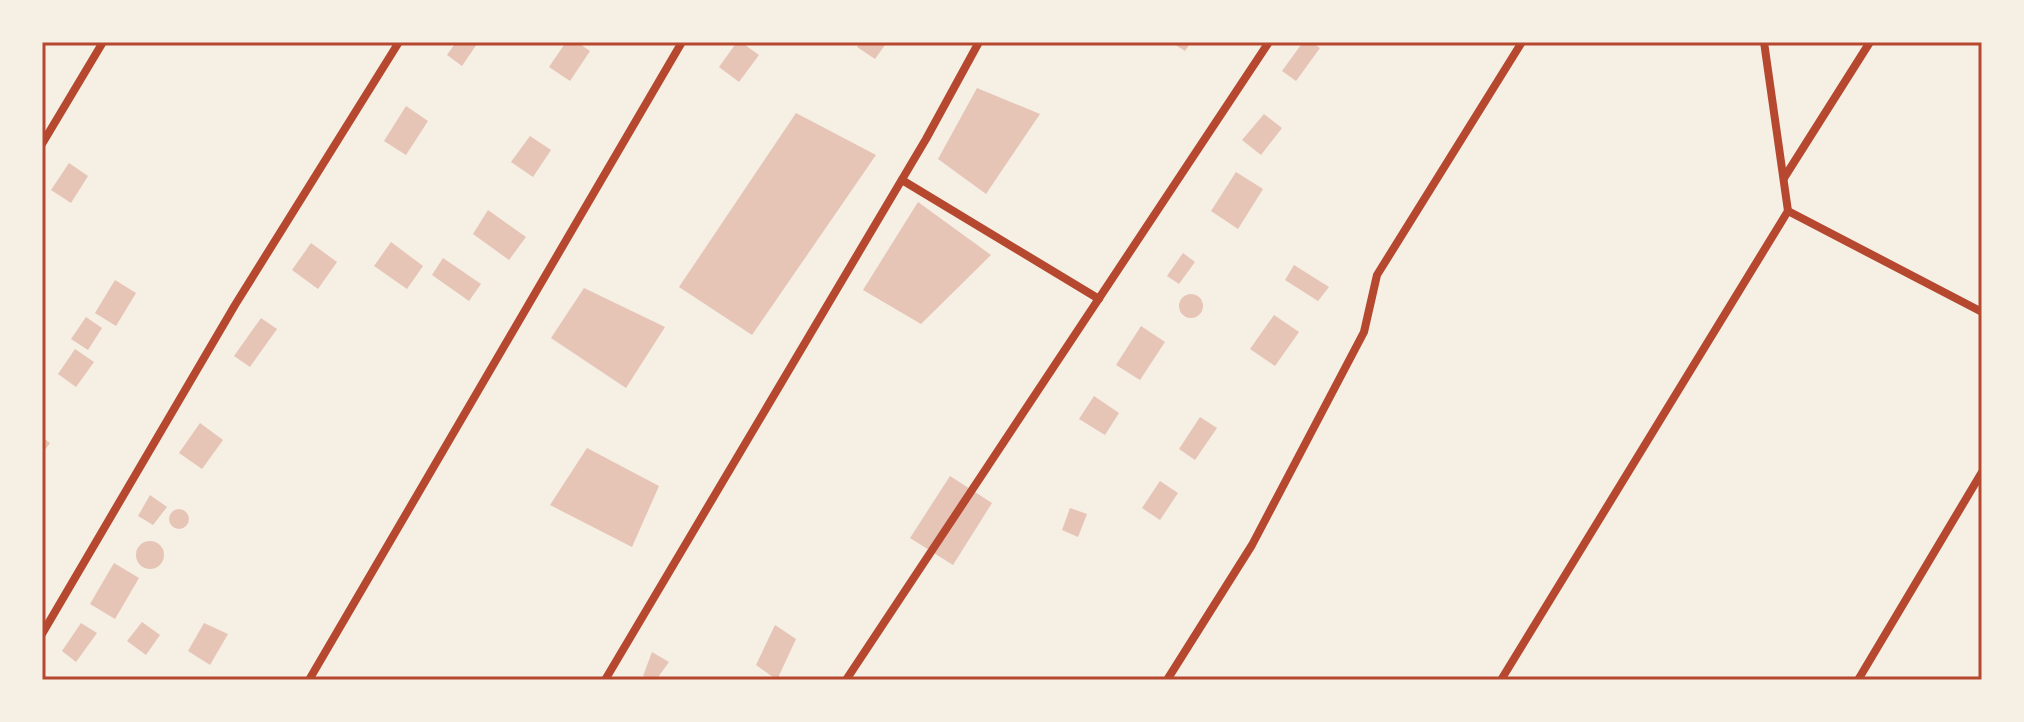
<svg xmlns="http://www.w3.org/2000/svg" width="2024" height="722" font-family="Overpass,sans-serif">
<rect width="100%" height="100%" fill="#f6efe4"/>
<g fill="#e6c5b7">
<path d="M456 42 477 44 462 66 447 55Z"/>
<path d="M566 42H577L590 51 570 81 549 67Z"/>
<path d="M737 42H741L759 55 739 82 719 67Z"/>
<path d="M860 42H887L875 59 857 47Z"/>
<path d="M1171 42H1191L1185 51Z"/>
<path d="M1303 42H1311L1320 48 1296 81 1282 71Z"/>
<path d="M977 88 1040 114 986 194 938 159Z"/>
<path d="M406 106 428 121 406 155 384 141Z"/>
<path d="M796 113 876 155 752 335 679 287Z"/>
<path d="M1264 114 1282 128 1261 155 1242 140Z"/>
<path d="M530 136 551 150 533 177 511 162Z"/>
<path d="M69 163 88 176 71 203 51 190Z"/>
<path d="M1236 172 1263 189 1238 229 1211 211Z"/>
<path d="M918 202 991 255 921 324 863 290Z"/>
<path d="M488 210 526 237 509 260 473 234Z"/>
<path d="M391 242 423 266 407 289 374 266Z"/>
<path d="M311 243 337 262 318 289 292 270Z"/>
<path d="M1183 253 1195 262 1179 284 1167 276Z"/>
<path d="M443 258 481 284 469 301 432 275Z"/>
<path d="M1294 265 1329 287 1318 301 1285 280Z"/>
<path d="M115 280 136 293 116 326 95 313Z"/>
<path d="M584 288 665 327 626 388 551 338Z"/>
<circle cx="1191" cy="306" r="12"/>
<path d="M1274 315 1299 332 1275 366 1250 349Z"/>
<path d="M86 317 102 328 88 350 71 339Z"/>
<path d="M261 318 277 329 250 367 234 356Z"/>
<path d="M1141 326 1165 342 1140 380 1116 365Z"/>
<path d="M75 349 94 362 76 387 58 374Z"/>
<path d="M1094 396 1119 413 1105 435 1079 419Z"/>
<path d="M1200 417 1217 428 1195 460 1179 449Z"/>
<path d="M200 423 223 440 202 469 179 453Z"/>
<path d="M42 437 50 443 42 454Z"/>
<path d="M587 448 659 486 632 547 550 505Z"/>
<path d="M950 476 992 503 953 565 910 538Z"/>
<path d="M1160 481 1178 493 1160 520 1142 508Z"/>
<path d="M150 495 167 507 153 525 138 516Z"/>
<path d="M1070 508 1087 514 1078 537 1062 530Z"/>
<circle cx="179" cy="519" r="10"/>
<circle cx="150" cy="555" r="14"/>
<path d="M114 563 139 578 115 619 90 604Z"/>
<path d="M142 622 160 635 146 655 127 641Z"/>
<path d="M81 623 97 633 76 662 62 651Z"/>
<path d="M204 623 228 634 210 665 188 651Z"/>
<path d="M775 625 796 639 777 680 756 665Z"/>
<path d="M652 652 669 662 656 680 643 676Z"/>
</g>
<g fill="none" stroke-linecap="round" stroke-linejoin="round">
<g stroke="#b5482f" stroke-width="8">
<path d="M1764 42 1788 211 1982 312"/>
<path d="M42 144 103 42"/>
<path d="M1784 178 1870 42"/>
<path d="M902 180 1099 299"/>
<path d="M42 634 235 305 399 42"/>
<path d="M309 680 682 42"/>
<path d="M605 680 926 139 979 42"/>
<path d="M846 680 1269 42"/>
<path d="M1167 680 1252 545 1364 332 1377 275 1522 42"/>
<path d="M1501 680 1788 211"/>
<path d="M1858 680 1982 472"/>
</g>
</g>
<rect width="2024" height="722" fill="none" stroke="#f6efe4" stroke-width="88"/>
<rect x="44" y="44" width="1936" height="634" fill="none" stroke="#b5482f" stroke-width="3"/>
</svg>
